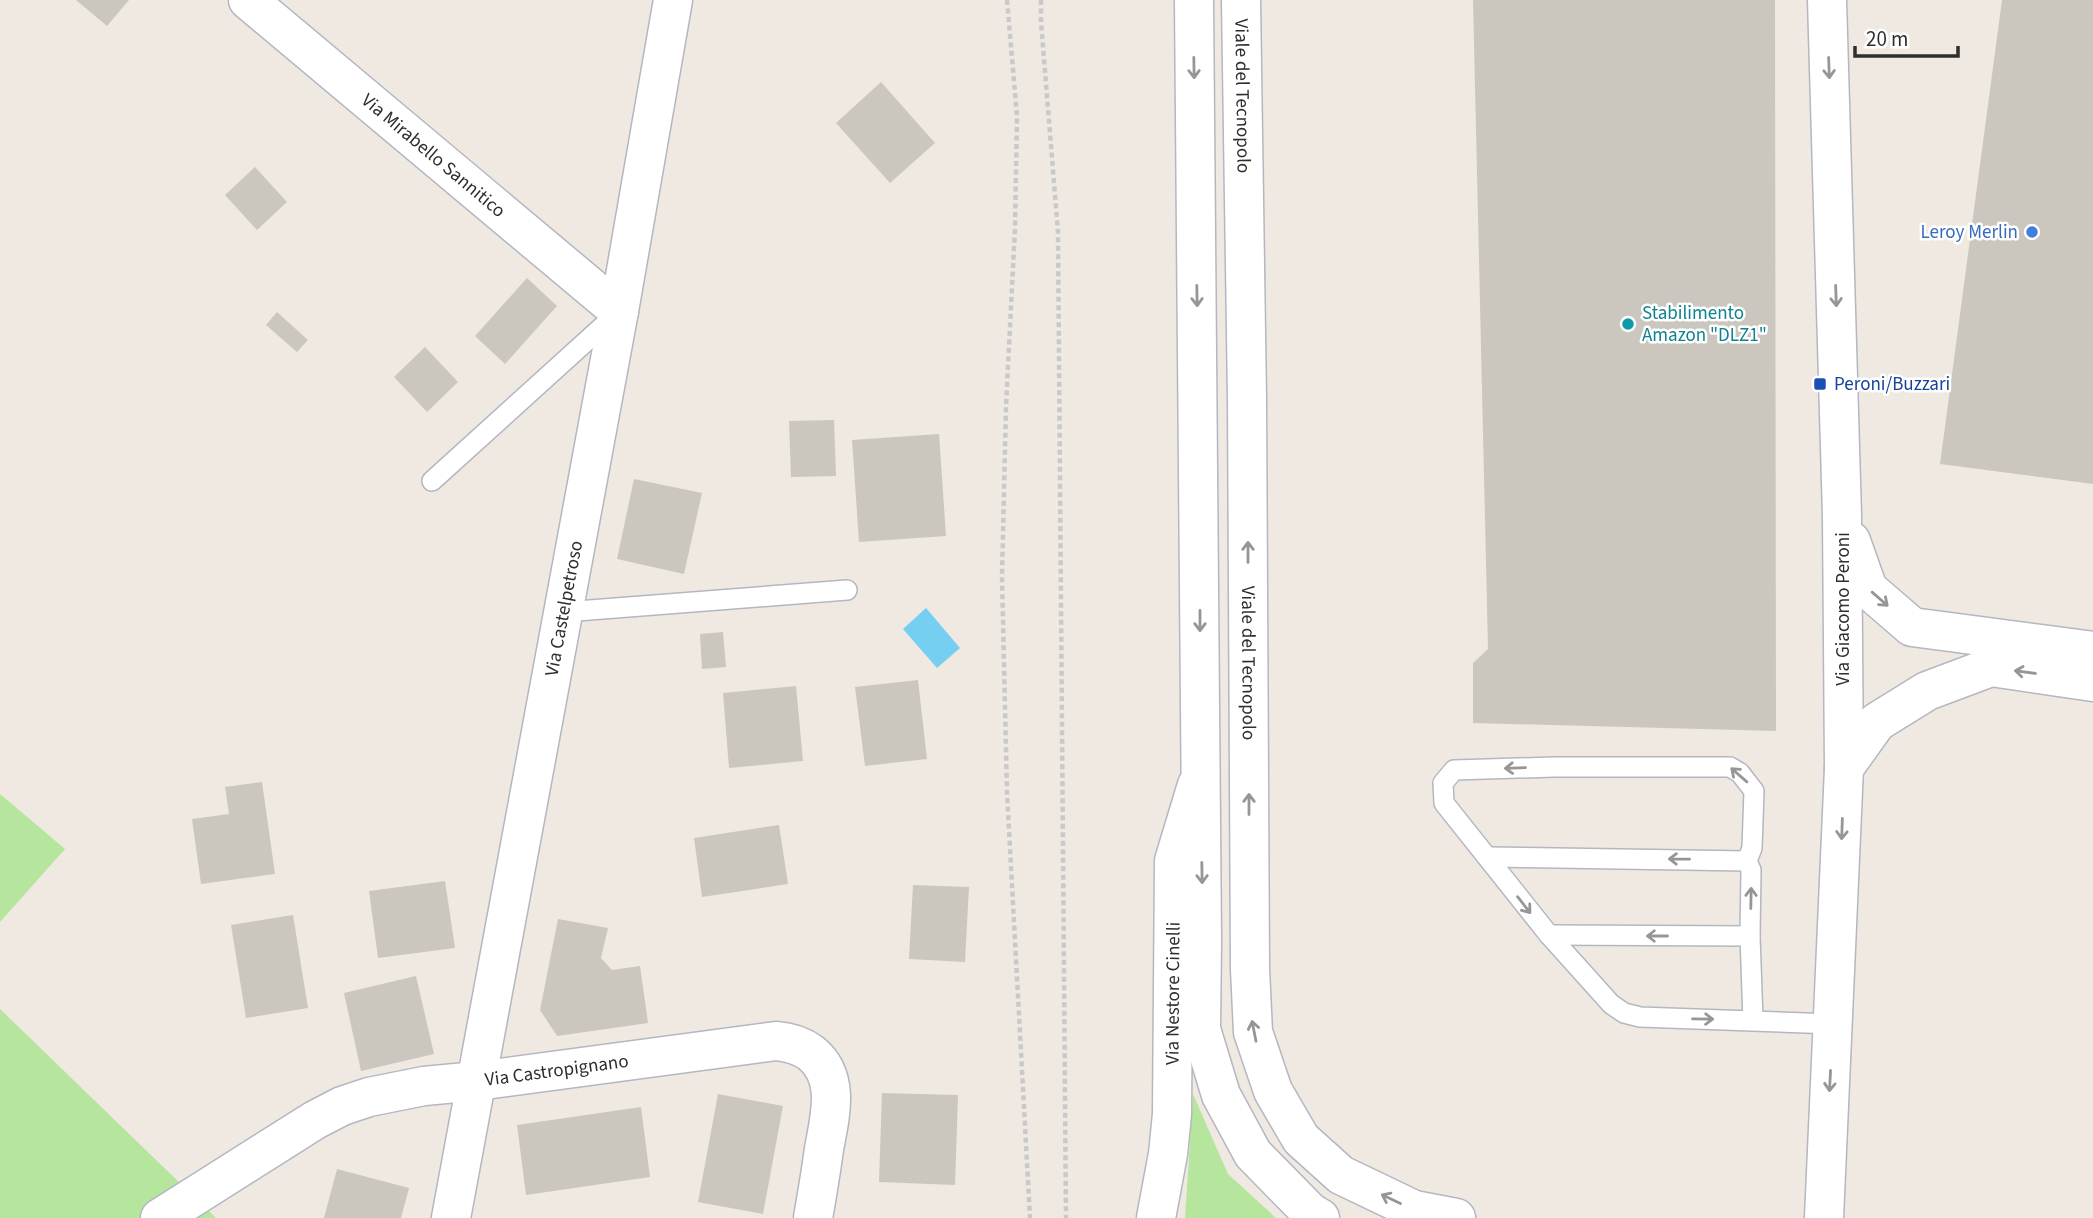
<svg xmlns="http://www.w3.org/2000/svg" width="2093" height="1218" font-family="'Source Sans 3',sans-serif">
<rect width="100%" height="100%" fill="#efe9e1"/>
<g fill="#b6e59e">
<path d="M0 794 65 849 0 922Z"/>
<path d="M0 1009 216 1218H0Z"/>
<path d="M1193 1094 1228 1174 1276 1218H1185Z"/>
</g>
<path fill="#75cff0" d="M926 608 960 648 937 668 903 629Z"/>
<g fill="#cbc7bf">
<path d="M76 0H129L107 26Z"/>
<path d="M1473 0H1775L1776 731 1473 723V663L1488 649Z"/>
<path d="M2002 0H2093V484L1940 464Z"/>
<path d="M881 82 935 143 890 183 836 123Z"/>
<path d="M255 167 287 202 257 230 225 195Z"/>
<path d="M527 278 557 306 505 364 475 336Z"/>
<path d="M277 312 308 340 297 352 266 325Z"/>
<path d="M425 347 458 382 427 412 394 377Z"/>
<path d="M834 420 836 476 791 477 789 421Z"/>
<path d="M939 434 946 536 859 542 852 440Z"/>
<path d="M634 479 702 493 684 574 617 559Z"/>
<path d="M723 632 726 667 702 669 700 634Z"/>
<path d="M918 680 927 759 865 766 855 687Z"/>
<path d="M796 686 803 761 729 768 723 693Z"/>
<path d="M262 782 275 874 201 884 192 819 229 814 225 787Z"/>
<path d="M779 825 788 884 702 897 694 838Z"/>
<path d="M445 881 455 948 378 958 369 891Z"/>
<path d="M913 885 969 887 965 962 909 959Z"/>
<path d="M293 915 308 1008 246 1018 231 925Z"/>
<path d="M558 919 608 928 601 958 612 970 640 966 648 1023 557 1036 540 1010Z"/>
<path d="M416 976 434 1054 361 1071 344 993Z"/>
<path d="M882 1093 958 1095 955 1185 879 1182Z"/>
<path d="M718 1094 783 1106 763 1214 698 1202Z"/>
<path d="M641 1107 650 1177 526 1195 517 1125Z"/>
<path d="M337 1169 409 1188 401 1218H324Z"/>
</g>
<g fill="none" stroke-linecap="round" stroke-linejoin="round">
<g stroke="#b4b7c1" stroke-width="22">
<g id="service">
<path d="M432 481 613 317"/>
<path d="M564 612 847 590"/>
<path d="M1487 857 1747 861"/>
<path d="M1549 935 1750 936"/>
<path d="M1753 1020 1750 936 1751 870 1747 861 1752 848 1754 791 1740 773 1730 767H1554L1454 770 1443 783 1444 803 1549 935 1611 1004 1624 1013 1640 1017 1833 1024"/>
</g>
</g>
<g stroke="#b4b7c1" stroke-width="41">
<g id="minor">
<path id="s1" d="M248 0 619 311"/>
<path d="M1851 541 1868 589 1912 627 2093 651"/>
<path d="M1844 768 1877 722 1927 691 1991 667 2093 682"/>
<path id="s2" d="M160 1218 315 1120 342 1106 369 1097 424 1086 477 1081 776 1041C789 1042 800 1045 811 1053 841 1077 830 1116 824 1149 821 1172 817 1195 813 1218"/>
<path id="s3" d="M451 1218 619 311 673 0"/>
<path id="s4" d="M1156 1218 1168 1154 1172 1114 1174 861 1197 785"/>
<path d="M1824 1218 1844 768 1842 516 1827 0"/>
</g>
</g>
<g stroke="#b4b7c1" stroke-width="41">
<g id="secondary">
<path d="M1194 0 1202 941 1201 1029 1221 1095 1253 1154 1310 1212 1320 1218"/>
<path id="s5" d="M1241 0 1247 399 1250 969 1253 1032 1273 1091 1301 1139 1341 1175 1414 1210 1456 1218"/>
</g>
</g>
<g stroke="#c9c9c9" stroke-width="4.5" stroke-dasharray="5 3.5" stroke-linecap="butt">
<path d="M1007 0 1017 116 1015 228 1006 406 1002 577 1007 793 1030 1218"/>
<path d="M1041 0V22L1058 232 1066 1218"/>
</g>
<use href="#service" stroke="#fff" stroke-width="19"/>
<use href="#minor" stroke="#fff" stroke-width="38"/>
<use href="#secondary" stroke="#fff" stroke-width="38"/>
</g>
<defs><path id="oneway-shaft" d="M-6 0H5M1.5-3L5.5 0L1.5 3" fill="none" stroke-width="1.6" stroke-linecap="round" stroke-linejoin="round" transform="scale(1.75)"/></defs>
<g stroke="#969696">
<use href="#oneway-shaft" transform="translate(1194 68) rotate(89)"/>
<use href="#oneway-shaft" transform="translate(1829 68) rotate(88)"/>
<use href="#oneway-shaft" transform="translate(1197 296) rotate(89)"/>
<use href="#oneway-shaft" transform="translate(1836 296) rotate(88)"/>
<use href="#oneway-shaft" transform="translate(1248 552) rotate(-90)"/>
<use href="#oneway-shaft" transform="translate(1880 599) rotate(41)"/>
<use href="#oneway-shaft" transform="translate(1200 621) rotate(90)"/>
<use href="#oneway-shaft" transform="translate(2025 672) rotate(-172)"/>
<use href="#oneway-shaft" transform="translate(1515 768) rotate(178)"/>
<use href="#oneway-shaft" transform="translate(1739 775) rotate(-139)"/>
<use href="#oneway-shaft" transform="translate(1249 804) rotate(-90)"/>
<use href="#oneway-shaft" transform="translate(1842 829) rotate(92)"/>
<use href="#oneway-shaft" transform="translate(1679 859) rotate(-179)"/>
<use href="#oneway-shaft" transform="translate(1202 873) rotate(89)"/>
<use href="#oneway-shaft" transform="translate(1751 898) rotate(-89)"/>
<use href="#oneway-shaft" transform="translate(1524 905) rotate(52)"/>
<use href="#oneway-shaft" transform="translate(1657 936) rotate(-180)"/>
<use href="#oneway-shaft" transform="translate(1703 1019) rotate(1)"/>
<use href="#oneway-shaft" transform="translate(1254 1031) rotate(-101)"/>
<use href="#oneway-shaft" transform="translate(1830 1081) rotate(93)"/>
<use href="#oneway-shaft" transform="translate(1391 1199) rotate(-154)"/>
</g>
<circle fill="#3f7fe0" stroke="#fff" stroke-width="2.5" cx="2032" cy="232" r="7"/>
<circle fill="#0f9aa8" stroke="#fff" stroke-width="2.5" cx="1628" cy="324" r="7"/>
<rect fill="#1a4fb4" stroke="#fff" stroke-width="2.5" x="1813" y="377" width="14" height="14" rx="3.5"/>
<g text-anchor="middle" dominant-baseline="central" stroke-width="5" stroke-linejoin="round" paint-order="stroke">
<g font-size="19" fill="#2e2e2e" stroke="#fff">
<text stroke="none"><textPath href="#s5" startOffset="96">Viale del Tecnopolo</textPath></text>
<text stroke="none"><textPath href="#s1" startOffset="242">Via Mirabello Sannitico</textPath></text>
<text stroke="none"><textPath href="#s3" startOffset="620">Via Castelpetroso</textPath></text>
<text transform="translate(1843 609) rotate(-90)">Via Giacomo Peroni</text>
<text stroke="none"><textPath href="#s5" startOffset="663">Viale del Tecnopolo</textPath></text>
<text stroke="none"><textPath href="#s4" startOffset="226">Via Nestore Cinelli</textPath></text>
<text stroke="none"><textPath href="#s2" startOffset="432">Via Castropignano</textPath></text>
</g>
<g font-size="19" fill="#366cbe" stroke="#fff" text-anchor="end">
<text x="2018" y="232">Leroy Merlin</text>
</g>
<g font-size="19" fill="#0d838f" stroke="#fff" text-anchor="start">
<text x="1642" y="313">Stabilimento<tspan x="1642" dy="22">Amazon "DLZ1"</tspan></text>
</g>
<g font-size="19" fill="#164399" stroke="#fff" text-anchor="start">
<text x="1834" y="384">Peroni/Buzzari</text>
</g>
</g>
<path d="M1855 46v10h103v-10" fill="none" stroke="#2e2e2e" stroke-width="3.5"/>
<text x="1866" y="46" font-size="21" fill="#2e2e2e" stroke="#ffffff" stroke-width="5" paint-order="stroke">20 m</text>
</svg>
